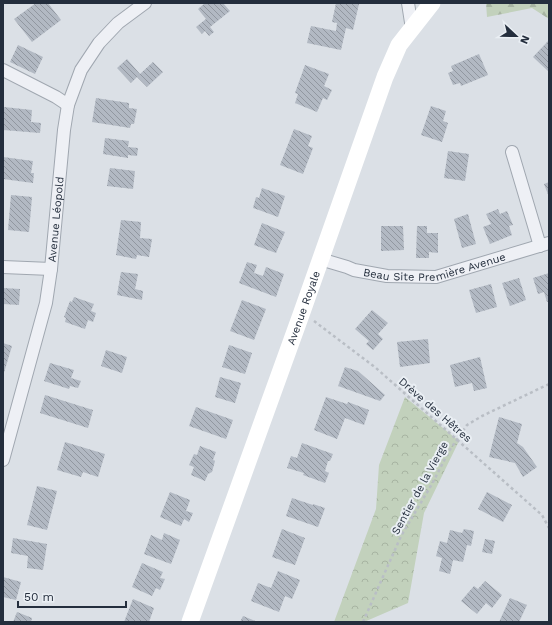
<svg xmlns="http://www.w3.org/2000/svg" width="552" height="625" font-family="'Work Sans',sans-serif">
<defs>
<pattern id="forest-firs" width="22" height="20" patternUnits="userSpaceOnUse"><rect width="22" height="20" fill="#c2d1bc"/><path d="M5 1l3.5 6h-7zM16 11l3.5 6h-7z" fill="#a7b4a2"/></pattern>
<pattern id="park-crowns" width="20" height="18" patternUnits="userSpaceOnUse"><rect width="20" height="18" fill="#c2d1bc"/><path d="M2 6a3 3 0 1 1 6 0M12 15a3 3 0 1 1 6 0" fill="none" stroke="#a7b4a2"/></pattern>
<pattern id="building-back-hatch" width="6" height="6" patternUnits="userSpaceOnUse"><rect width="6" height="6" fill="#b2b9c3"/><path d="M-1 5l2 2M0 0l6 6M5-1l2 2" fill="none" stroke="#9197a0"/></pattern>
</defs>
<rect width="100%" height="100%" fill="#dbe0e6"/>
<path fill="url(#forest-firs)" d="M486 3H549V19L532 8 487 17Z"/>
<path fill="url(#park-crowns)" d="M405 397 459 441 424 513 408 603 364 622H334L376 509 379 465Z"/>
<g fill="url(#building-back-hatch)">
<path d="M36 3H48L61 20 32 42 14 19Z"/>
<path d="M205 3H223L230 11 210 27 214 32 209 36 205 31 202 34 196 27 206 19 198 9Z"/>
<path d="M336 3 359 4 353 30 346 28 341 50 307 43 311 26 336 31 337 23 332 22Z"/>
<path d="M549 40V72L533 57Z"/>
<path d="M18 45 43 57 35 74 10 62Z"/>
<path d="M479 54 488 75 461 86 460 83 453 85 448 73 453 71 451 66Z"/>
<path d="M127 59 140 74 153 62 163 72 147 87 137 77 131 83 117 68Z"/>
<path d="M305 65 329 74 324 86 332 90 327 100 323 98 317 112 295 103 298 94 295 93Z"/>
<path d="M96 98 129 103V108L137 109 134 124H131L130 128 92 122Z"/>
<path d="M431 106 446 111 443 121 448 123 442 142 421 135Z"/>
<path d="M4 107 32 110 31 122 41 123 40 133 3 130Z"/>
<path d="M294 129 312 136 308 146 313 148 303 174 280 165Z"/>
<path d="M105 138 129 141 128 147 138 148 137 156 128 155V158L103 154Z"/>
<path d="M448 151 469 154 465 181 444 178Z"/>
<path d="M3 157 33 161 31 173H34L33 183 3 179Z"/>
<path d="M110 168 135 171 133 189 107 186Z"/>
<path d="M549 182V197L544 184Z"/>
<path d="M262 188 285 196 278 217 253 208 256 197 259 198Z"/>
<path d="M11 195 32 197 29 232 8 230Z"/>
<path d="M498 209 500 214 507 211 513 225 509 226 512 235 490 244 483 227 491 224 486 214Z"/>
<path d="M468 214 476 244 462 248 454 219Z"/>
<path d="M121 220 141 222 140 238 152 239 149 257 137 255 136 259 116 255Z"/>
<path d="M262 223 285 232 276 253 254 245Z"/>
<path d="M381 226H403L404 250 381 251Z"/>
<path d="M417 226H427V233H438V253L429 252V258H416Z"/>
<path d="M247 262 257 265 254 273 263 276 266 267 284 274 276 297 239 283Z"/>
<path d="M121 272 138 274 135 289 143 291 142 300 117 295Z"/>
<path d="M549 273V301L547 302 544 292 538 294 533 278Z"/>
<path d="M519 278 526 300 510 306 502 283Z"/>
<path d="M491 284 497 307 476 313 469 290Z"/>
<path d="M3 288 20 289 19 305 3 304Z"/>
<path d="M74 297 94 304 91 311 96 313 93 322 88 320 85 329 65 322 66 318 64 317 70 301 72 302Z"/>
<path d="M242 300 266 309 254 340 230 331Z"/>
<path d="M372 310 388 323 378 334 383 339 373 350 366 344 369 341 355 329Z"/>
<path d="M428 339 430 363 400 367 397 342Z"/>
<path d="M3 343 12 346 3 376Z"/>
<path d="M229 345 252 353 245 374 222 367Z"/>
<path d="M106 350 127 357 122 373 101 366Z"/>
<path d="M480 357 487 388 474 391 472 383 455 387 450 365Z"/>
<path d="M50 363 74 370 71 378 81 381 78 388 70 386 69 389 44 381Z"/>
<path d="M345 367 358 371 385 395 380 401 338 386Z"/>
<path d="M220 377 241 383 235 403 215 397Z"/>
<path d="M45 395 93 410 88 428 40 413Z"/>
<path d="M326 397 347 404 348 402 369 410 364 425 345 418 337 439 314 430Z"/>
<path d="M196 407 233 420 226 439 189 426Z"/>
<path d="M499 417 522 424 517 443 523 447 537 467 523 477 515 463 489 457Z"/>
<path d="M65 442 105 454 98 477 83 472 81 477 57 470Z"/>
<path d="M302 443 333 454 330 461H328L325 471 329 473 325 483 303 475 304 473 287 468 291 456 297 458Z"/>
<path d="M200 446 216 452 213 460 215 461 212 472 208 474 205 481 191 475 194 467 189 465 194 454 197 455Z"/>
<path d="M37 486 57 491 47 530 27 525Z"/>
<path d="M170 492 190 500 186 511 193 513 189 522 184 519 181 526 160 517Z"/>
<path d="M487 492 512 505 503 522 478 509Z"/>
<path d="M292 498 313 505V504L325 508 318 527 286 516Z"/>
<path d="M282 529 305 538 295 565 272 557Z"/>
<path d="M464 529 474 531 471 546 467 545 463 562 453 560 450 574 439 571 442 558 436 556 440 541 447 543 450 530 462 533Z"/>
<path d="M164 533 180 540 171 564 144 554 151 535 162 540Z"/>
<path d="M13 538 47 544 43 570 27 568 28 556 11 553Z"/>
<path d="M485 539 495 541 492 554 482 552Z"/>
<path d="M142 563 163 572 160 578 165 579 160 590 156 588 152 596 132 587Z"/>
<path d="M278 571 300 580 292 599 285 596 279 612 251 601 258 583 271 588Z"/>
<path d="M3 577 21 582 16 600 3 597Z"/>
<path d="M485 581 502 595 492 608 486 603 477 614 461 601 474 586 478 589Z"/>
<path d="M510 598 527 605 519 622H499Z"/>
<path d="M133 599 154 608 149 622H124Z"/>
<path d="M17 612 32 618 31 622H13Z"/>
<path d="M243 616 258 622H240Z"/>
</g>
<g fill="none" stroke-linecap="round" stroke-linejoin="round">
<g stroke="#a0a7b0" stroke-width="14">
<g id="street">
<path d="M408 3 412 29"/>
<path d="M3 70 56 97 68 105"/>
<path d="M512 152 540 246"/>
<path id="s1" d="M320 259 347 267 354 270 387 276 436 277 549 243"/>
<path d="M3 267 51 269"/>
<path id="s2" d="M3 460 46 303 51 269 64 130 68 105 81 70 99 43 118 23 145 3"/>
</g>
</g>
<g stroke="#b9bec5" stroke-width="2.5" stroke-dasharray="3 3" stroke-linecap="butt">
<path d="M314 321 376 368 542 515 549 528"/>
<path d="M363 622 401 536 432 484 449 451 467 425 482 416 549 384"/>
</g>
<use href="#street" stroke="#eef0f5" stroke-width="12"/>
<path stroke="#fff" stroke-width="17" id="s3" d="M190 622 302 312 385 77 399 45 432 3"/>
</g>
<g text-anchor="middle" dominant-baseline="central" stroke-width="4" stroke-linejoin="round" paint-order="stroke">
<g font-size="11" fill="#242e3d" stroke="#eaeff4">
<text stroke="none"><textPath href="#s2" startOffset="247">Avenue Léopold</textPath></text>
<text stroke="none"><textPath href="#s1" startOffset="118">Beau Site Première Avenue</textPath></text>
<text stroke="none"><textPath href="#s3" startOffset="334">Avenue Royale</textPath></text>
<text transform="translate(435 410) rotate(41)">Drève des Hêtres</text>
<text transform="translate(420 488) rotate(-61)">Sentier de la Vierge</text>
</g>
</g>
<rect width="552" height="625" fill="none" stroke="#242e3d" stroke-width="8"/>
<g transform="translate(516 36) rotate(112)" stroke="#eaeff4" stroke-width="3" paint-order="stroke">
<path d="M0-3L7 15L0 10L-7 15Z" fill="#242e3d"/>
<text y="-6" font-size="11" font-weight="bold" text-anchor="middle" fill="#242e3d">N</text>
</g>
<path d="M18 601v6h108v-6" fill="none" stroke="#242e3d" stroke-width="2"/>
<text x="24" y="601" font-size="12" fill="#242e3d" stroke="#eaeff4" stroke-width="3" paint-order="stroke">50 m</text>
</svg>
